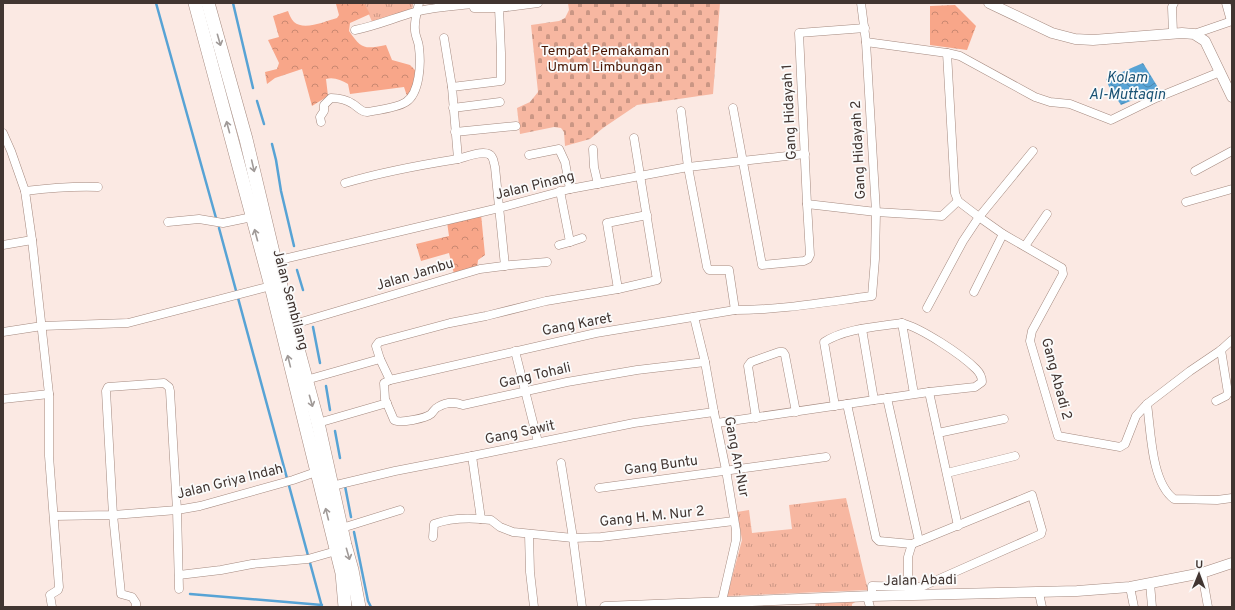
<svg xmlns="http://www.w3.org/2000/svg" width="1235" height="610" font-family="Overpass,sans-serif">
<defs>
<pattern id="grass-tufts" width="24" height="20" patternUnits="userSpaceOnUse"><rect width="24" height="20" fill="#f7b7a1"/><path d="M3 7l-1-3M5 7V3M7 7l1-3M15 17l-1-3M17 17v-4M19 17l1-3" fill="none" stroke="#ca9684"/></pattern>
<pattern id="forest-crowns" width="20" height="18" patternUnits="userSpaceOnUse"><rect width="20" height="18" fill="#f8a689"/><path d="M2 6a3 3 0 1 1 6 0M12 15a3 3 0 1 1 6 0" fill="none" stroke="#ca8871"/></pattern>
<pattern id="cemetery-stones" width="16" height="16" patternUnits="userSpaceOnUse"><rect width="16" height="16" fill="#f7b7a1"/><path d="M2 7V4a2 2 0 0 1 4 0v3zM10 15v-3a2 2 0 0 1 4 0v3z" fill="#ca9684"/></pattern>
<pattern id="water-waves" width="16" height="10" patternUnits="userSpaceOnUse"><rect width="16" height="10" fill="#57a3d5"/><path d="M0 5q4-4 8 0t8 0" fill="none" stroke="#4a86ad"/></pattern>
</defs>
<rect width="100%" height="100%" fill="#fbe9e3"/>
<g fill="url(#grass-tufts)">
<path d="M364 3H413L412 11 373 24Z"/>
<path d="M846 498 868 590 727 596 742 540 737 512 749 510 752 533 792 529 789 505Z"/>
<path d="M857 601 852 604V607H815L816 602Z"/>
</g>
<g fill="url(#forest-crowns)">
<path d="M338 3H364L370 14 350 23 349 31C362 50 365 49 386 45L392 60 410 65 415 70V85L407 96 404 87 350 94 348 84C341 80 334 77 326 79L328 96 312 106 302 69 275 78 267 84 265 72 277 69 279 63 268 40 279 37 273 16 288 11C289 14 291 19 294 22 304 31 326 21 337 18L339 15 336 4Z"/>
<path d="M955 5 976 26 967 50 930 45V6Z"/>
<path d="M481 214 485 255 478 260 477 268 454 274 449 253 421 261 416 244 449 236 447 222Z"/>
</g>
<path fill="url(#cemetery-stones)" d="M568 3H720L713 94 637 105 603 128 590 139 565 146 564 132 561 128 554 127 520 134 517 108 530 102 538 92 531 25 559 21 565 18 569 10Z"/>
<path fill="url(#water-waves)" d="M1143 63 1159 89 1121 105 1110 89 1106 79Z"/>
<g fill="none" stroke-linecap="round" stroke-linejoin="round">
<g stroke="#57a3d5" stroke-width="2.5">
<path d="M156 3 216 218"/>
<path d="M233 3 253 88"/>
<path d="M257 101 264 124"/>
<path d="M272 144 276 160 281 191 294 246"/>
<path d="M219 228 322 607"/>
<path d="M297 270 303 290"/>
<path d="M313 327 320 363"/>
<path d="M326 386 330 410"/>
<path d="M335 431 340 458"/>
<path d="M345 486 351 517"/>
<path d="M354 532 368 601 371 607"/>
<path d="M190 594 322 605"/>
</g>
<g stroke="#a4897f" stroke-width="9">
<g id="minor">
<path d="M1226 3 1231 21"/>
<path d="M355 30C375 26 394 18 415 12 433 7 454 6 473 4L474 8H499"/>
<path d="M1173 33 1172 7 1174 3"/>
<path d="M1194 34 1232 21"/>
<path d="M444 38 452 87"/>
<path d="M866 42 947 53 960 56 1035 97 1050 102 1070 104 1111 120 1156 98 1220 72"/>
<path d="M947 53 955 193 958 201 979 217 1003 234 1062 268 1063 274 1032 331 1030 341 1058 436 1120 447 1125 444 1136 416 1147 404 1190 371 1221 350 1232 340"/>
<path d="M453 108 500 102"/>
<path d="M733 108 762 265 804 261 808 259 810 255 807 204 799 33 865 28"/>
<path d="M681 111 688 167 707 267 709 270H729L735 310"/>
<path d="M321 122 320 117 324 111V105L331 98C338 98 347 100 353 104 358 107 361 112 367 112 378 110 397 108 406 102 420 93 421 63 419 48 419 42 415 36 415 30 414 21 417 12 419 3"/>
<path d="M455 132 516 126"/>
<path d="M3 133 11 151 25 191 32 240 49 394V456L59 587 58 590 50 595 52 607"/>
<path d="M593 149 594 167 598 184"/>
<path d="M529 155 559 149 565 162 570 189"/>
<path d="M1195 171 1232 151"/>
<path d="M345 183C382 172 420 165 458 159"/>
<path d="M25 191C50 188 73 186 98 187"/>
<path d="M1186 202 1232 189"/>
<path d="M807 204 876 212 942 216 958 201"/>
<path d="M168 222 199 219 223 223 252 217"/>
<path d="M570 242 582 238"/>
<path d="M3 245 32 240"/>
<path d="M559 245 570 242 560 191"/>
<path d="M1025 246 1047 214"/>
<path d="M275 261 499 208 570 189 688 167 805 154"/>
<path d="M505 266 495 167C494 164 494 160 492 157 487 148 466 157 458 159L452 87 501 81V53L499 8 538 3"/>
<path d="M618 289 607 223 647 215"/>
<path d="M974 292 1003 234"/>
<path d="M927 308 963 241 979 217 1033 151"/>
<path d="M694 317 705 362 714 412 726 470 736 530V540L722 601"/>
<path d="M291 325 480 269 511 265 547 262"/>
<path d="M862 329 874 400"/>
<path d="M3 332 42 326 128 323 271 286"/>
<path d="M515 351 538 442"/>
<path d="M380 359 376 346 379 342 450 323 486 316 546 301 618 289 657 280 634 138"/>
<path d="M306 380 380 359 390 380 596 333 735 310C781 310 826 302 872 296L875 259 876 212 866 42 861 3"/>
<path d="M390 380 384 383 385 399 394 420C400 424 426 418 431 414 434 411 435 408 438 407 446 402 455 402 463 405L567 382 637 370 705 362"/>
<path d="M929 392 958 526"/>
<path d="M887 398 919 541"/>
<path d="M3 399 49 394"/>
<path d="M1216 401 1226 396 1228 393 1221 350"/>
<path d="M847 404 876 538 879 541 912 544 1032 495 1042 530 1041 534 921 587 872 586V596"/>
<path d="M1147 404C1151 431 1151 482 1174 499L1217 500 1232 498"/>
<path d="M835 406 824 342C846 328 877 327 902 323"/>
<path d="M756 418 748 366 751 362 779 352H783L785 355 796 412"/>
<path d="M318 423 387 403"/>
<path d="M717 423 929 392 975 387 982 382C982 377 980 373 976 369 961 354 921 328 902 323L914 394"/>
<path d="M938 433 1004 419"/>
<path d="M472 456 481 519 491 520 500 527 513 532 573 538 601 537 734 521"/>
<path d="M561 463 573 538 582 607"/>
<path d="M947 473 1015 456"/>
<path d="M332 486 395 471 472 456 634 423 714 412"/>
<path d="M599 488 826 457"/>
<path d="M54 516 113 515 177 510 200 506 293 480 316 472"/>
<path d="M342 528 400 510"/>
<path d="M529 534 530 572 534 607"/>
<path d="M433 537 434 524C450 518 465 518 481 519"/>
<path d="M1202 573 1208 607"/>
<path d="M179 575 221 570 252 564 308 559 336 551"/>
<path d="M1150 583 1152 607"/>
<path d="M1130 587 1134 607"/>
<path d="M909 591 908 587V557L912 544"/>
<path d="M1039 593 1042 607"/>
<path d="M867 596 870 607"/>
<path d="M136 607V603L132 597 121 594 113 515 106 391 108 387 164 383 169 387 170 391 177 510 179 589"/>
</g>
</g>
<g stroke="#a4897f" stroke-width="11">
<g id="tertiary">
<path d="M989 3 1052 33 1075 39 1093 40 1182 33 1194 34 1205 41 1232 97"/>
<path d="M605 607 872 596 1077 591 1130 587 1202 573 1232 563"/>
</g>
</g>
<g stroke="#a4897f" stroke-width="14">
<g id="primary">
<path d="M195 3 271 286 342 573 345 607"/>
<path d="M208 3 246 139 281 286 318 423 345 545 352 570 359 607"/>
</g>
</g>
<use href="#minor" stroke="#fff" stroke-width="8"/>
<use href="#tertiary" stroke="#fff" stroke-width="10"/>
<use href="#primary" stroke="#fff" stroke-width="13"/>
</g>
<defs><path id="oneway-shaft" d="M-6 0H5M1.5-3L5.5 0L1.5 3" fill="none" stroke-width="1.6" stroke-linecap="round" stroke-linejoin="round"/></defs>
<g stroke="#a09a98">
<use href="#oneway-shaft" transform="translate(219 40) rotate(74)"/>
<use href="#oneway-shaft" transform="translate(228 127) rotate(-105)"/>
<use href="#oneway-shaft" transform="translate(253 166) rotate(77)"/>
<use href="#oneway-shaft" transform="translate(256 235) rotate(-105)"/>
<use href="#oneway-shaft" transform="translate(289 361) rotate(-104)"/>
<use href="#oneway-shaft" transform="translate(311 401) rotate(74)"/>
<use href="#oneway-shaft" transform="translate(327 514) rotate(-104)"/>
<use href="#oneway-shaft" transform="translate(348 554) rotate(74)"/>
</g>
<g text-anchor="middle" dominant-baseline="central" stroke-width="3.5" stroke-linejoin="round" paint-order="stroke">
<g font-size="14" fill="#491704" stroke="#fbfbfb">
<text x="605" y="51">Tempat Pemakaman<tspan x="605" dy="16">Umum Limbungan</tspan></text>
</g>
<g font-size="14" fill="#413531" stroke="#fbfbfb">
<text transform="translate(790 112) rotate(-93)">Gang Hidayah 1</text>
<text transform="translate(859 150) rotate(-93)">Gang Hidayah 2</text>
<text transform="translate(535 186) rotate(-14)">Jalan Pinang</text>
<text transform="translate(415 275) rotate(-17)">Jalan Jambu</text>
<text transform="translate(290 300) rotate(75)">Jalan Sembilang</text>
<text transform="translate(577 325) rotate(-11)">Gang Karet</text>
<text transform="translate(535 376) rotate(-13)">Gang Tohali</text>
<text transform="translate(1056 379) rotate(75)">Gang Abadi 2</text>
<text transform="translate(520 433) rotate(-12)">Gang Sawit</text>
<text transform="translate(736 457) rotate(79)">Gang An-Nur</text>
<text transform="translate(661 466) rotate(-8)">Gang Buntu</text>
<text transform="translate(230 482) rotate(-14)">Jalan Griya Indah</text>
<text transform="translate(652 517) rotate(-6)">Gang H. M. Nur 2</text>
<text transform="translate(920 581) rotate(-1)">Jalan Abadi</text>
</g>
<g font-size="15" font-style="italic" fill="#195274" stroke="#fbfbfb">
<text x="1127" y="78">Kolam<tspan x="1127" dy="17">Al-Muttaqin</tspan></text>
</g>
</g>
<rect width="1235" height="610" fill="none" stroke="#413531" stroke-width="8"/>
<g transform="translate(1199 574) rotate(1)" stroke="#fbfbfb" stroke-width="3" paint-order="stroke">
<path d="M0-3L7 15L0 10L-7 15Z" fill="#413531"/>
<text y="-6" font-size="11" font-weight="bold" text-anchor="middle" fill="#413531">U</text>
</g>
</svg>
